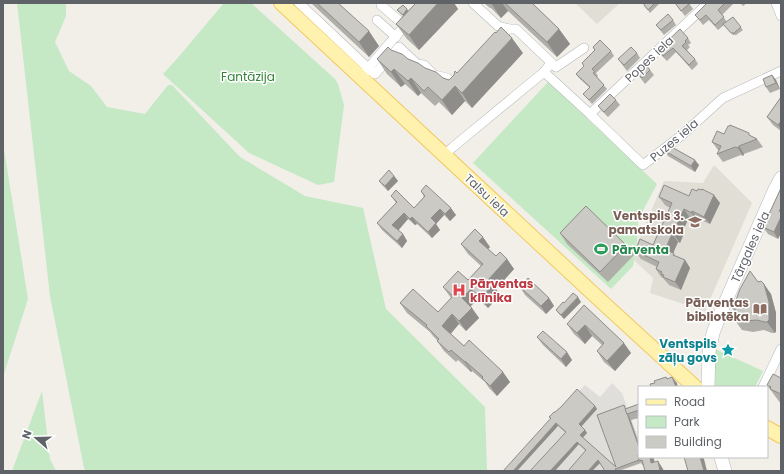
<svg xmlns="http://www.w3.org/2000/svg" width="784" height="474" font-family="Poppins,sans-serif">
<rect width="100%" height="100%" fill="#f1efe8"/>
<path fill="#e0deda" d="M612 383 622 393 639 440V457L646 461 621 471H504L556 414 585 385 600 397Z"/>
<g fill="#e1ded6">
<path d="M575 3H620L597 24Z"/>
<path d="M714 165 752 203 705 311 650 293 653 278 634 260 638 241 664 181 703 183Z"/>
</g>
<g fill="#c5e8c5">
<path d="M17 3H66V16L55 42 69 71 91 86 107 107 145 114 168 85H172L240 157 305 196 363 208 386 309 485 407 487 471H86L84 468 50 296Z"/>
<path d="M224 3H251L335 79 338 84 344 105 334 182 318 185 249 153 163 74 176 60Z"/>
<path d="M548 82 657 184 638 220 637 241 633 266 611 289 473 163Z"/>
<path d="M3 143 28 299 3 377Z"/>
<path d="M715 349 763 371 755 387H714Z"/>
<path d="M42 391 50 459 56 471H12Z"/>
</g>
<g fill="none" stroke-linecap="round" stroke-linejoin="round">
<g stroke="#b5b8bc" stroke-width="10">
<g id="street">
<path d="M299 3 368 68 375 74 399 47 417 64 424 65 434 75 447 78 453 83 456 80"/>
<path d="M473 3 498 26 509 29H516L556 67 584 48"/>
<path d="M776 3 781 16"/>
<path d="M381 5 405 26"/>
<path d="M377 20 396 37"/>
<path d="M495 39 509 29"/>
<path d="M544 72 590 114 643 165 682 135 723 98 781 71"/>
<path d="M364 73 408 22"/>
<path d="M590 114 708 3"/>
<path d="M444 155 453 147 544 72 551 63"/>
<path d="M763 387 781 349"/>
</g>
</g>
<g stroke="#b6babf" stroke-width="14">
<g id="secondary">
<path d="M708 387 709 352 713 333 721 312 775 189 781 178"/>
<path d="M721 457 725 471"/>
</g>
</g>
<g stroke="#f2c960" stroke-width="16">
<g id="primary">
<path d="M281 3 600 300 695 387"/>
<path d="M767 428 781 436"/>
</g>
</g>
<use href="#street" stroke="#fff" stroke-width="9"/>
<use href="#secondary" stroke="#fff" stroke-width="13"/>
<use href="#primary" stroke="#fff2af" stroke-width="14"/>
</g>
<g fill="#afaea9">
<path d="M311 3H338L379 46 369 57Z"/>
<path d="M416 3H454L458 9 419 50 407 39 396 24 403 16 397 10 408 11Z"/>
<path d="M484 3H532L559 29 570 44 557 57 508 11 501 18 491 8H490Z"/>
<path d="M644 3H658L659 4 650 13 644 5Z"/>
<path d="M675 3H689L693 9 685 16Z"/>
<path d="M707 3H734L722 15 727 22 733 17 743 30 736 35H733L724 25 718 30 709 20 703 25 695 15Z"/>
<path d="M740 3H747L743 6Z"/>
<path d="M673 20 676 25 664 35 656 25Z"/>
<path d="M688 38 691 43 688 45 690 47 687 50 695 59 698 64 692 70 676 52 667 61 661 55 658 50Z"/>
<path d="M593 47 611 51 614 56 596 73 598 76 597 77 607 89 592 104 583 94 590 88 579 78 576 74 584 66 582 63 595 51Z"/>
<path d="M391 50 443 78 449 80 454 75 457 73 523 53 472 108 465 101 452 115 439 102 435 106 421 93 418 96 405 84 401 87 387 74 377 59Z"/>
<path d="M637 53 640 58 627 71 618 59Z"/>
<path d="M650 70 654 75 645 84 639 76 635 71Z"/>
<path d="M772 75 776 80 780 89 770 93 766 87Z"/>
<path d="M781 97V131L773 125 767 117Z"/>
<path d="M616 100 620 105 608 117 602 111 598 106Z"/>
<path d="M724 134 751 136 757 139 763 147 744 154 743 156 741 155 723 162 717 154 719 150H718L712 142Z"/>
<path d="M665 151 699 165 695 172 668 156Z"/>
<path d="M394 176 398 181 388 191 383 186 379 181Z"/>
<path d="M781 188V233L778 239 768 234 763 227Z"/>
<path d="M421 191 456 215 450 221 444 215 436 224 440 230 432 238 417 224 415 225 408 219 398 230 403 234 407 241 402 248 382 230 377 223 396 203 391 196 414 208 424 197Z"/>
<path d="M689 196 720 203 710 224 698 219 697 221 689 217 683 231 684 233 680 243 678 242 673 253 676 256 685 260 690 268 681 290 669 285 663 278 661 277 656 269 657 267 641 259 635 251 653 245 670 208 665 205 659 197Z"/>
<path d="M560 233 626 245 634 255 608 282 567 244Z"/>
<path d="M461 244 490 247 488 249 496 256 507 259 514 269 496 289 500 295 488 308 478 299 470 306 479 318 466 331 459 324 451 334 464 346 510 382 497 396 489 388 485 382 472 371 471 372 458 360 456 362 444 351 437 341H438L433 336 430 332 407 313 400 303 438 312 451 298 443 287 468 280 481 266 468 254Z"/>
<path d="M758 282 771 294 776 313V331L775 333H772L764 330 753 332 742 330 734 319 735 312 732 308 736 300Z"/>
<path d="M520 287 549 298 554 306 546 314 525 295Z"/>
<path d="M581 302 564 319 559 314 556 310 564 303Z"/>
<path d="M584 305 631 353 615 371 604 362 597 351 602 345 592 336 585 344 574 334 567 324Z"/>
<path d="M537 337 572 360 566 367 543 345Z"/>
<path d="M781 378V404L778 400 767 385Z"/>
<path d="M639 404V418L631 420 630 418 639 457H652L654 459V462L663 469 644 467 641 463 618 471H605L600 463 592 471 586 451 558 426 549 417 555 412 595 406 597 409 581 426 587 433 583 438 616 467 626 409Z"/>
</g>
<g fill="#8f8d8a">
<path d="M438 3H454L458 9 419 50 409 35Z"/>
<path d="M491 3H502L508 11 501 18Z"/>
<path d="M407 9 409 12 404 18 403 15Z"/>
<path d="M559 29 570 44 557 57 547 42Z"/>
<path d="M369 31 379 46 369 57 359 42Z"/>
<path d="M512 38 523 53 472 108 462 93Z"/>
<path d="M394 69 405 84 401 87 391 72Z"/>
<path d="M772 75 776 80 780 89 776 83Z"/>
<path d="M411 78 421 93 418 96 408 81Z"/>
<path d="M455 86 465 101 452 115 442 100Z"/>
<path d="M781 121V129L778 125Z"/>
<path d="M739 146 744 154 743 156 738 148Z"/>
<path d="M695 160 699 165 695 172 691 166Z"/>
<path d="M394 176 398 181 388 191 385 186Z"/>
<path d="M714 195 720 203 710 224 704 217Z"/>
<path d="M451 208 456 215 450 221 445 214Z"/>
<path d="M440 209 444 215 436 224 440 230 432 238 428 232 431 218Z"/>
<path d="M684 209 689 217 683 231 684 233 680 243 674 235 677 224Z"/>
<path d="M692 211 698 219 697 221 692 213Z"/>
<path d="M404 213 408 219 397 232 392 225Z"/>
<path d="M412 217 417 224 415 225 410 219Z"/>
<path d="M781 217V233L778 239 774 232Z"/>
<path d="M403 234 407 241 402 248 397 241Z"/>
<path d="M672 234 678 242 671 258 665 250Z"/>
<path d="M483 237 490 247 486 251 479 241Z"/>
<path d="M507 259 514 269 496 289 500 295 488 308 481 298 488 280Z"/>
<path d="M685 260 690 268 681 290 675 282Z"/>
<path d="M764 284 771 294 776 313V331L775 333 767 322Z"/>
<path d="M471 289 478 299 469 308 462 298Z"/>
<path d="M578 297 581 302 564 319 561 315Z"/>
<path d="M549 298 554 306 546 314 541 306Z"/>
<path d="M472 308 479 318 466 331 459 321Z"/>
<path d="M452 314 459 324 449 335 442 326Z"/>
<path d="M585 325 592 336 585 344 577 333Z"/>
<path d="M624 343 631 353 615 371 607 361Z"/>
<path d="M567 352 572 360 566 367 561 359Z"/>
<path d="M465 361 472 371 471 372 465 362Z"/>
<path d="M503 372 510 382 497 396 490 386Z"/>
<path d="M672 377 677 383 678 387H676Z"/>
<path d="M595 406 597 409 581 427 579 424Z"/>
<path d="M628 415 630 418 639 444V447Z"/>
<path d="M556 423 558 426 517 471H513Z"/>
<path d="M585 430 587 433 582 438 580 435Z"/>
<path d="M577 442 579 444 555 471H550Z"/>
<path d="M650 457H652L654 459 656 470 651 463Z"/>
<path d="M700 457H703L704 459 707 471H704Z"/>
<path d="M598 460 600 463 592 471H588Z"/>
<path d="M658 461 663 469 664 471H660Z"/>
</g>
<g fill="#cccac5" stroke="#8f8d8a">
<path d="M317 3H338L369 31 359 42Z"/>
<path d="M416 3H438L409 35 396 24Z"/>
<path d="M505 3H532L559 29 547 42Z"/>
<path d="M644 3H655L648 10 644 5Z"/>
<path d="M675 3H689V4L681 11Z"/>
<path d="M707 3H725L718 10 724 17 715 25 706 15 700 20 695 15Z"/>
<path d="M403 5 407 9 403 15 397 10Z"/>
<path d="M668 14 673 20 661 30 656 25Z"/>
<path d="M733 17 741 27 734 33H731L723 24Z"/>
<path d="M501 27 512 38 462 93 455 86 442 100 428 87 424 91 411 78 408 81 394 69 391 72 377 59 388 47 391 50 402 54 408 59 418 63 425 68 436 72 443 78 449 80 454 75 455 71 457 73 495 32 496 33Z"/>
<path d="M680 29 688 38 685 41 686 42 682 46 695 59 689 65 673 48 663 56 658 50Z"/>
<path d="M600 40 611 51 592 69 595 72 593 73 604 85 589 100 583 94 590 87 576 74 584 66 582 63 595 50 593 47Z"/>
<path d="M631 47 637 53 624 65 618 59Z"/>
<path d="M644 63 650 70 642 78 635 71Z"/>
<path d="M772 75 776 83 766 87 763 79Z"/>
<path d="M610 94 616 100 604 112 598 106Z"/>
<path d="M781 97V121L778 125 767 117Z"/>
<path d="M730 125 749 133V135L757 139 739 146 738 148 735 147 717 154 721 146 712 142 717 131 724 134 728 126H730Z"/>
<path d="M668 145 695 160 691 166 665 151Z"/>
<path d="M389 170 394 176 385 186 379 181Z"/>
<path d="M426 185 451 208 445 214 440 209 431 218 436 223 428 232 412 217 410 219 404 213 392 225 403 234 397 241 377 223 397 202 391 196 396 190 414 208 425 196 421 191Z"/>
<path d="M664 185 689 196 692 189 697 191 698 189 702 190V189L714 195 704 217 692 211V213L684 209 677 224 679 225 674 235 672 234 665 250 674 253 673 255 685 260 675 282 663 277 664 275 661 274 662 272 656 269 659 262 635 251 640 239 653 245 672 203 659 197Z"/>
<path d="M781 188V208L779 211 781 212V217L774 232 763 227Z"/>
<path d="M586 206 626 245 600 272 560 233Z"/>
<path d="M475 229 483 237 479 241 496 256 500 252 507 259 488 280 493 285 481 298 471 289 462 298 472 308 459 321 452 314 442 326 464 346 469 340 503 372 490 386 482 378 483 377 465 361V362L451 350 449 352 437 341 439 339 426 326 427 325 400 303 413 289 438 312 453 296 443 287 458 271 468 280 483 264 461 244Z"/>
<path d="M750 271 758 282 761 281 764 284 769 302V320L767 322H765L757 320 745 321 734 319 735 309 732 308 734 300H736L740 289Z"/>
<path d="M528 278 549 298 541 306 520 287Z"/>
<path d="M573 293 578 297 561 315 556 310 563 302 564 303Z"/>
<path d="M584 305 624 343 607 361 597 351 604 343 585 325 577 333 567 324Z"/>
<path d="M543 331 567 352 561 359 537 337Z"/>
<path d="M773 374 781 378V394L770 389 771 387 767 385Z"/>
<path d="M666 377 667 379 672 377 676 387H651L650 384 655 383 654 381Z"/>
<path d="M577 389 595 406 579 424 585 430 580 435 616 467 597 415 624 405 639 447V454L638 455 639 460 615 469 617 471H605L598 460 588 471H568L586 450 577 442 550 471H530L566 432 556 423 513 471H503L551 418 549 417 554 412H555L561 407Z"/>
<path d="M639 404V410L627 414 625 409Z"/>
<path d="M639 454V457H650L651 463 658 461 660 471H645L642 460 639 461 638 455Z"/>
<path d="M684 457H700L704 471H688Z"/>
</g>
<defs>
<g id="school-bare" transform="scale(1.08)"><path d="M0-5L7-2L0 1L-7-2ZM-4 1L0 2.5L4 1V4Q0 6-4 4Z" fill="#8d6e63" stroke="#fff" stroke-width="2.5" paint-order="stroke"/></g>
<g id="stadium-bare" transform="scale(1.08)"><path d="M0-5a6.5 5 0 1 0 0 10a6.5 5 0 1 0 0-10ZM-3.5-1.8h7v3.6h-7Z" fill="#2e9e5b" stroke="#fff" stroke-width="2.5" paint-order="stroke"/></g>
<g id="hospital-bare" transform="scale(1.08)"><path d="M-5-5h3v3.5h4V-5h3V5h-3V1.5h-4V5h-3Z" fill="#e0444e" stroke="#fff" stroke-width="2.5" paint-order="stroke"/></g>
<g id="library-bare" transform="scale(1.08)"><path d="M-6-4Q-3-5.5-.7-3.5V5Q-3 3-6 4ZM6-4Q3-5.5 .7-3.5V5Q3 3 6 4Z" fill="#8d6e63" stroke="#fff" stroke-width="2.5" paint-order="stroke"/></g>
<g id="sight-bare" transform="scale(1.08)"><path d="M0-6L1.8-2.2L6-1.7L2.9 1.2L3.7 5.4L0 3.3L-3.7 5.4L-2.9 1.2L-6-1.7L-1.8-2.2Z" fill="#0f9aa8" stroke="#fff" stroke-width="2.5" paint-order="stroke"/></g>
</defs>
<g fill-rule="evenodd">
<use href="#school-bare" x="695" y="222"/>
<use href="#stadium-bare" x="601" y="249"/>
<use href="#hospital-bare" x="459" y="290"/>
<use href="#library-bare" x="760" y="309"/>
<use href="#sight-bare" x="728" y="350"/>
</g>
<g text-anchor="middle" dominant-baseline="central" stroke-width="3" stroke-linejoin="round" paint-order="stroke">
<g font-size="12" fill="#5f6368" stroke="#fff">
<text transform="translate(649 59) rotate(-43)">Popes iela</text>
<text transform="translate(674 140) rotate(-40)">Puzes iela</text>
<text transform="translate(487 195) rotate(43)">Talsu iela</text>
<text transform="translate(750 247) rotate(-66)">Tārgales iela</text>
</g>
<g font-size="12" fill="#348238" stroke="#fff">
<text x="248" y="76">Fantāzija</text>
</g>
<g font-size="12" font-weight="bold" fill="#785e54" stroke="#fff" text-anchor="end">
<text x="684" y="215">Ventspils 3.<tspan x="684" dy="14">pamatskola</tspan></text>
<text x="749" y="302">Pārventas<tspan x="749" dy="14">bibliotēka</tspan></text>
</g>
<g font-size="12" font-weight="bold" fill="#27864d" stroke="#fff" text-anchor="start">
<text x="612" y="249">Pārventa</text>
</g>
<g font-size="12" font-weight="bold" fill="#be3a42" stroke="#fff" text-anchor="start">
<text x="470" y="283">Pārventas<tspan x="470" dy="14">klīnika</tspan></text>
</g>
<g font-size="12" font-weight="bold" fill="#0d838f" stroke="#fff" text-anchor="end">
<text x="717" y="343">Ventspils<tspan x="717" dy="14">zāļu govs</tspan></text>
</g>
</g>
<rect width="784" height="474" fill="none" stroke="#5f6368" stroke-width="8"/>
<rect x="638" y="386" width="130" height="72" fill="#ffffff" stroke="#bfc1c3"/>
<rect x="646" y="399" width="20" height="6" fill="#fff2af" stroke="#bfc1c3"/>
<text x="674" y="406" font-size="12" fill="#5f6368">Road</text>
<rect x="646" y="416" width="20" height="12" fill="#c5e8c5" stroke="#bfc1c3"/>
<text x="674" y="426" font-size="12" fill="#5f6368">Park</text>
<rect x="646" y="436" width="20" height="12" fill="#cccac5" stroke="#bfc1c3"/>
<text x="674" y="446" font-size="12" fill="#5f6368">Building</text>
<g transform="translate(36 438) rotate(290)" stroke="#ffffff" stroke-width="3" paint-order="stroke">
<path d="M0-3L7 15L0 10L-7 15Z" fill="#5f6368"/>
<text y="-6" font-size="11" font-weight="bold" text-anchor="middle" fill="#5f6368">N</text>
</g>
</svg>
